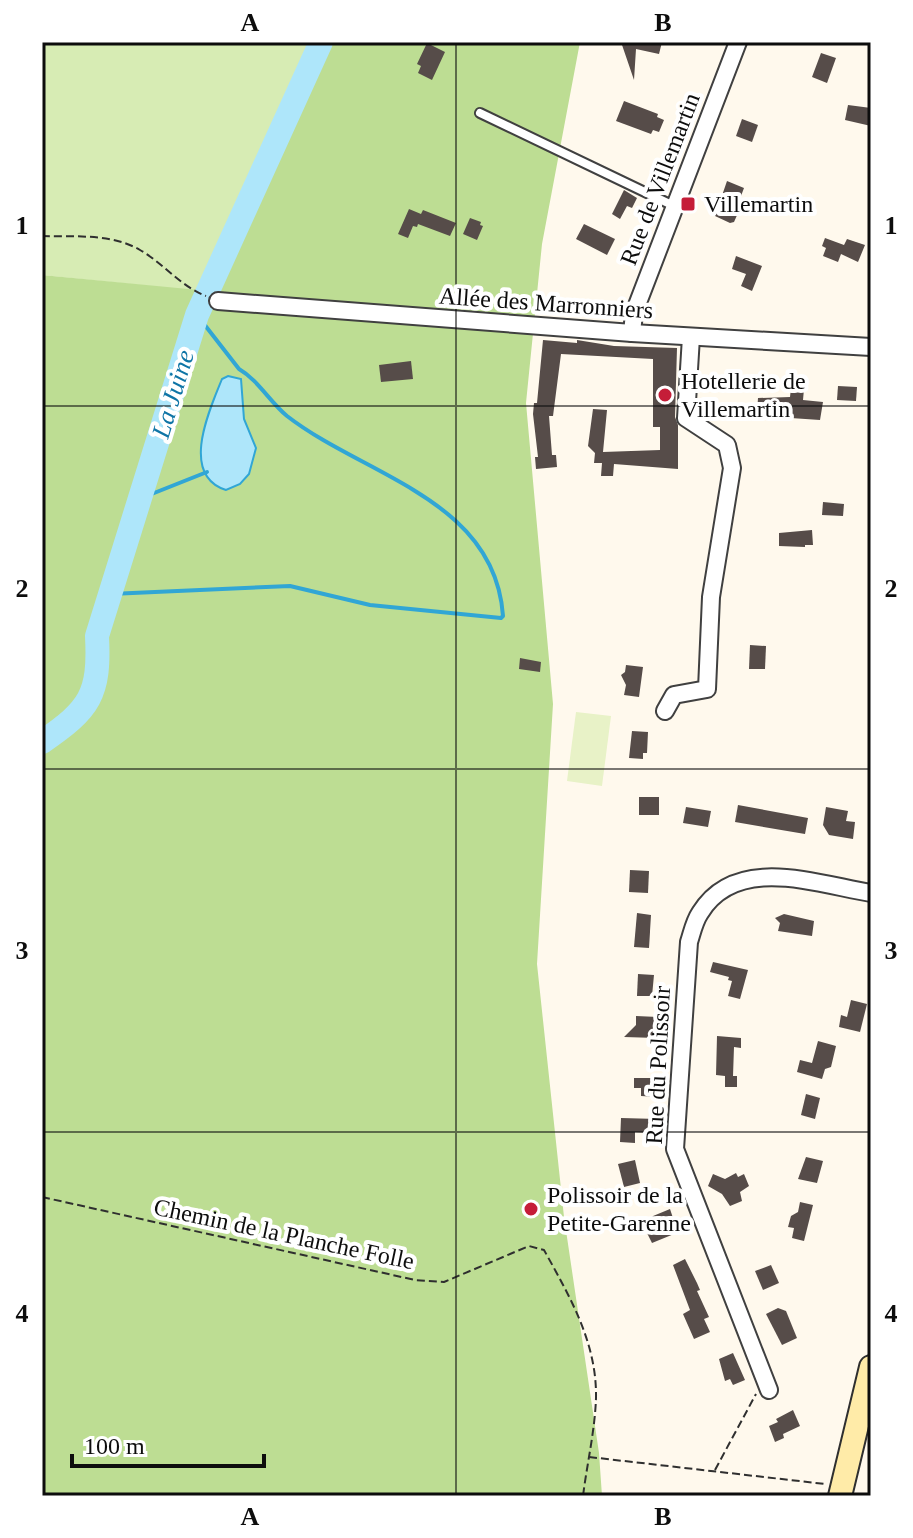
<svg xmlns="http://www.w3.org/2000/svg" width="913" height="1538" font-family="'Times New Roman',serif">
<rect width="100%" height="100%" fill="#fff9ed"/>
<path fill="#d7ecb4" d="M42 42H319L209 292 42 275Z"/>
<path fill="#bddd93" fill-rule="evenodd" d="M319 42H580L542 244 526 403 553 704 537 964 564 1217 599 1453 602 1496H42V275L209 291ZM228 376 241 379 244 419 256 449 249 474 240 484 226 490 209 480Z"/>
<path fill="#e8f2c7" d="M576 712 611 716 602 786 567 781Z"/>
<path fill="#aee6fa" stroke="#31a6d5" stroke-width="2" d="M228 376 241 379 244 419 256 448 249 474 240 484 226 490C179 475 210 409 222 379Z"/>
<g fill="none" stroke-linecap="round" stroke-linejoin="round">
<g stroke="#31a6d5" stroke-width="4">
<path d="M139 499 207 472"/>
<path d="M110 594 290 586 370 605 501 618 503 616C495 499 364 476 287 416 270 402 258 380 239 369L197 315"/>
</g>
<path stroke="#aee6fa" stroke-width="24" d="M42 742C90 709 100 695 97 636L197 315 321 42"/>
</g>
<g fill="#564c49">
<path d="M621 42H662L659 54 636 49 634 80Z"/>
<path d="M427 43 445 52 432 80 418 73 421 66 417 64Z"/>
<path d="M821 53 836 58 827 83 812 77Z"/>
<path d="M624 101 658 114 657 117 664 120 659 132 653 130 651 134 616 121Z"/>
<path d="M848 105 871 108V126L845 120Z"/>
<path d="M742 119 758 125 752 142 736 136Z"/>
<path d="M727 181 744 188 735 212 738 213 734 222 730 223 715 216Z"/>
<path d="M624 190 637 198 632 208 627 206 620 219 612 214Z"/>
<path d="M409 209 421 214 423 210 456 223 450 236 418 224 417 227 413 226 408 238 398 234Z"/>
<path d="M470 218 481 222 480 225 483 226 477 240 463 234Z"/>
<path d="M584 224 615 239 607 255 576 239Z"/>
<path d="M825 238 844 245 847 239 865 245 858 262 841 254 838 262 823 256 826 248 822 246Z"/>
<path d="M736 256 762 266 752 291 741 286 746 274 732 269Z"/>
<path d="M543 340 577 343V340L614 346 677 348 675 417 678 425V469L614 464 613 476H601L602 463H594L595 453 588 446 593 409 607 410 603 452 660 450V427H653V359L561 354 553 416H549L552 455H556L557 467 536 469 535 457H538L533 414 534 403H537Z"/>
<path d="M411 361 413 379 381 382 379 365Z"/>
<path d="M721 375 745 376 743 391 719 390Z"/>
<path d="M838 386 857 387 856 401 837 400Z"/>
<path d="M791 388 804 389 803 400 823 402 820 420 776 417V414L757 412 758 398 790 397Z"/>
<path d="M823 502 844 504 843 516 822 515Z"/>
<path d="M812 530 813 545H805V547L779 546V533Z"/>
<path d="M750 645 766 646 765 669H749Z"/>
<path d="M520 658 541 662 540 672 519 669Z"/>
<path d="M626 665 643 667 639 697 624 695 626 685 621 675 625 672Z"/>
<path d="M632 731 648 732 647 753H643V759L629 758Z"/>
<rect x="639" y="797" width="20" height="18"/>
<path d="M738 805 808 818 805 834 735 822Z"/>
<path d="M686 807 711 811 708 827 683 823Z"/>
<path d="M826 807 848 811 846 821 855 822 853 839 829 835 823 825Z"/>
<path d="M630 870 649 871 648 893 629 892Z"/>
<path d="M637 913 651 915 649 948 634 947Z"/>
<path d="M784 914 814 921 812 936 778 931 780 923 775 918Z"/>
<path d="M713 962 748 970 740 999 728 996 732 981 728 980 729 977 710 972Z"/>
<path d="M638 974 654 975 652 996H637Z"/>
<path d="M851 1000 867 1004 860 1032 839 1027 841 1015 847 1017Z"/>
<path d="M636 1016 658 1017 657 1038 624 1037 636 1025Z"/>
<path d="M717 1036 741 1038V1048L734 1047 733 1076H737V1087H725V1076L716 1075Z"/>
<path d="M818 1041 836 1046 831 1067 825 1069 822 1079 797 1072 800 1060 812 1063Z"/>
<path d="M634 1078H658V1097L641 1096V1088H634Z"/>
<path d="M806 1094 820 1098 815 1119 801 1115Z"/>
<path d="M621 1118 658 1119 657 1133 635 1132V1143L620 1142Z"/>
<path d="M806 1157 823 1161 817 1183 798 1179Z"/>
<path d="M635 1160 640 1183 624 1187 618 1164Z"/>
<path d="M736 1173 738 1177 744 1174 749 1186 740 1192 742 1201 730 1206 722 1194 708 1186 713 1174 725 1179Z"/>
<path d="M800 1202 813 1205 804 1241 792 1238 794 1228 788 1227 791 1216 798 1212Z"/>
<path d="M670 1209 673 1218 671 1219 673 1224 670 1225 674 1234 652 1243 641 1221Z"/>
<path d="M685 1259 697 1283 700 1290 697 1291 709 1317 704 1319 710 1332 694 1339 683 1314 690 1310 673 1265Z"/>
<path d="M771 1265 779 1283 763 1290 755 1271Z"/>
<path d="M778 1308 786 1311 797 1338 782 1345 766 1314Z"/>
<path d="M733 1353 745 1380 733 1385 730 1379 725 1381 719 1359Z"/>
<path d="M793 1410 800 1426 783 1434 784 1438 775 1442 769 1426 778 1422 776 1419Z"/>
</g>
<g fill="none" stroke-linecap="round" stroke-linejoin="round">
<g stroke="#404040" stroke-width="12">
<path id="service" d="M480 113 674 206"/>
</g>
<g stroke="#404040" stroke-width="20">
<g id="minor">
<path d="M218 301 632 333 871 347"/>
<path d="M632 333 634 313 738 42"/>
<path d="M665 711 674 695 707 689 711 597 732 468 727 445 686 418 691 337"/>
<path d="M769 1390 675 1149 689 942C692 933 694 922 700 913 736 854 816 884 871 893"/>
</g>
</g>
<g stroke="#2f2f2f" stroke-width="26">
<path id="secondary" d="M840 1496 871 1367"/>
</g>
<g stroke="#2f2f2f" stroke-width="2" stroke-dasharray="8 4" stroke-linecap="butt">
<path d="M42 236C74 237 111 233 140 250 163 263 180 286 206 296"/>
<path d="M42 1197 415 1280 444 1282 529 1246 544 1250C570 1297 597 1343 596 1398 595 1430 587 1464 583 1496"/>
<path d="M589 1457 825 1484"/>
<path d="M715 1470 756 1394"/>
</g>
<use href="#service" stroke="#fff" stroke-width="8"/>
<use href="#minor" stroke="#fff" stroke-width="16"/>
<use href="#secondary" stroke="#ffeba8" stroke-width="22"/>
</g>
<path fill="none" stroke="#0d0d0d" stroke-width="2" stroke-opacity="0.55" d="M456 42V1496M42 406H871M42 769H871M42 1132H871"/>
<g fill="#c51d38" stroke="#fff" stroke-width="3">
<rect x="680" y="196" width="16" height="16" rx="4"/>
<circle cx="665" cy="395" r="8"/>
<circle cx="531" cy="1209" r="8"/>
</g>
<g text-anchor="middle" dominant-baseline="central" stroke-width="8" stroke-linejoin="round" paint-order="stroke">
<g font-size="24" fill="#0d0d0d" stroke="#fff">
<text transform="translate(660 179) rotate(-69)">Rue de Villemartin</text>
<text transform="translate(546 303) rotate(4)">Allée des Marronniers</text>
<text transform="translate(658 1065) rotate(-87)">Rue du Polissoir</text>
<text transform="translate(284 1234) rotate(12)">Chemin de la Planche Folle</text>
</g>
<g font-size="24" fill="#0d0d0d" stroke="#fff" text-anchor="start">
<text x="704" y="204">Villemartin</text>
<text x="681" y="381">Hotellerie de<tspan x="681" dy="28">Villemartin</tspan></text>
<text x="547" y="1195">Polissoir de la<tspan x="547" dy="28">Petite-Garenne</tspan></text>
</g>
<g font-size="26" font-style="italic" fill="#0f75a6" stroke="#fff">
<text transform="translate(173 394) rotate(-73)">La Juine</text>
</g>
</g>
<rect width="913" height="1538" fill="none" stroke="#ffffff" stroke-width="88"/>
<path d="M72 1454v12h192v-12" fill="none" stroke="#0d0d0d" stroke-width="4"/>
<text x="84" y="1454" font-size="24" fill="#0d0d0d" stroke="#ffffff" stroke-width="6" paint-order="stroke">100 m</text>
<rect x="44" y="44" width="825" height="1450" fill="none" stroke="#0d0d0d" stroke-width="3"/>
<g font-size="26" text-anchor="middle" font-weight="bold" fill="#0d0d0d">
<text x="250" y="31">A</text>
<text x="663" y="31">B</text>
<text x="22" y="234">1</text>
<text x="891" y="234">1</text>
<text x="22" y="597">2</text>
<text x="891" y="597">2</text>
<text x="22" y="959">3</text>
<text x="891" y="959">3</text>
<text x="22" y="1322">4</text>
<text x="891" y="1322">4</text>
<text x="250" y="1525">A</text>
<text x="663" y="1525">B</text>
</g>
</svg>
